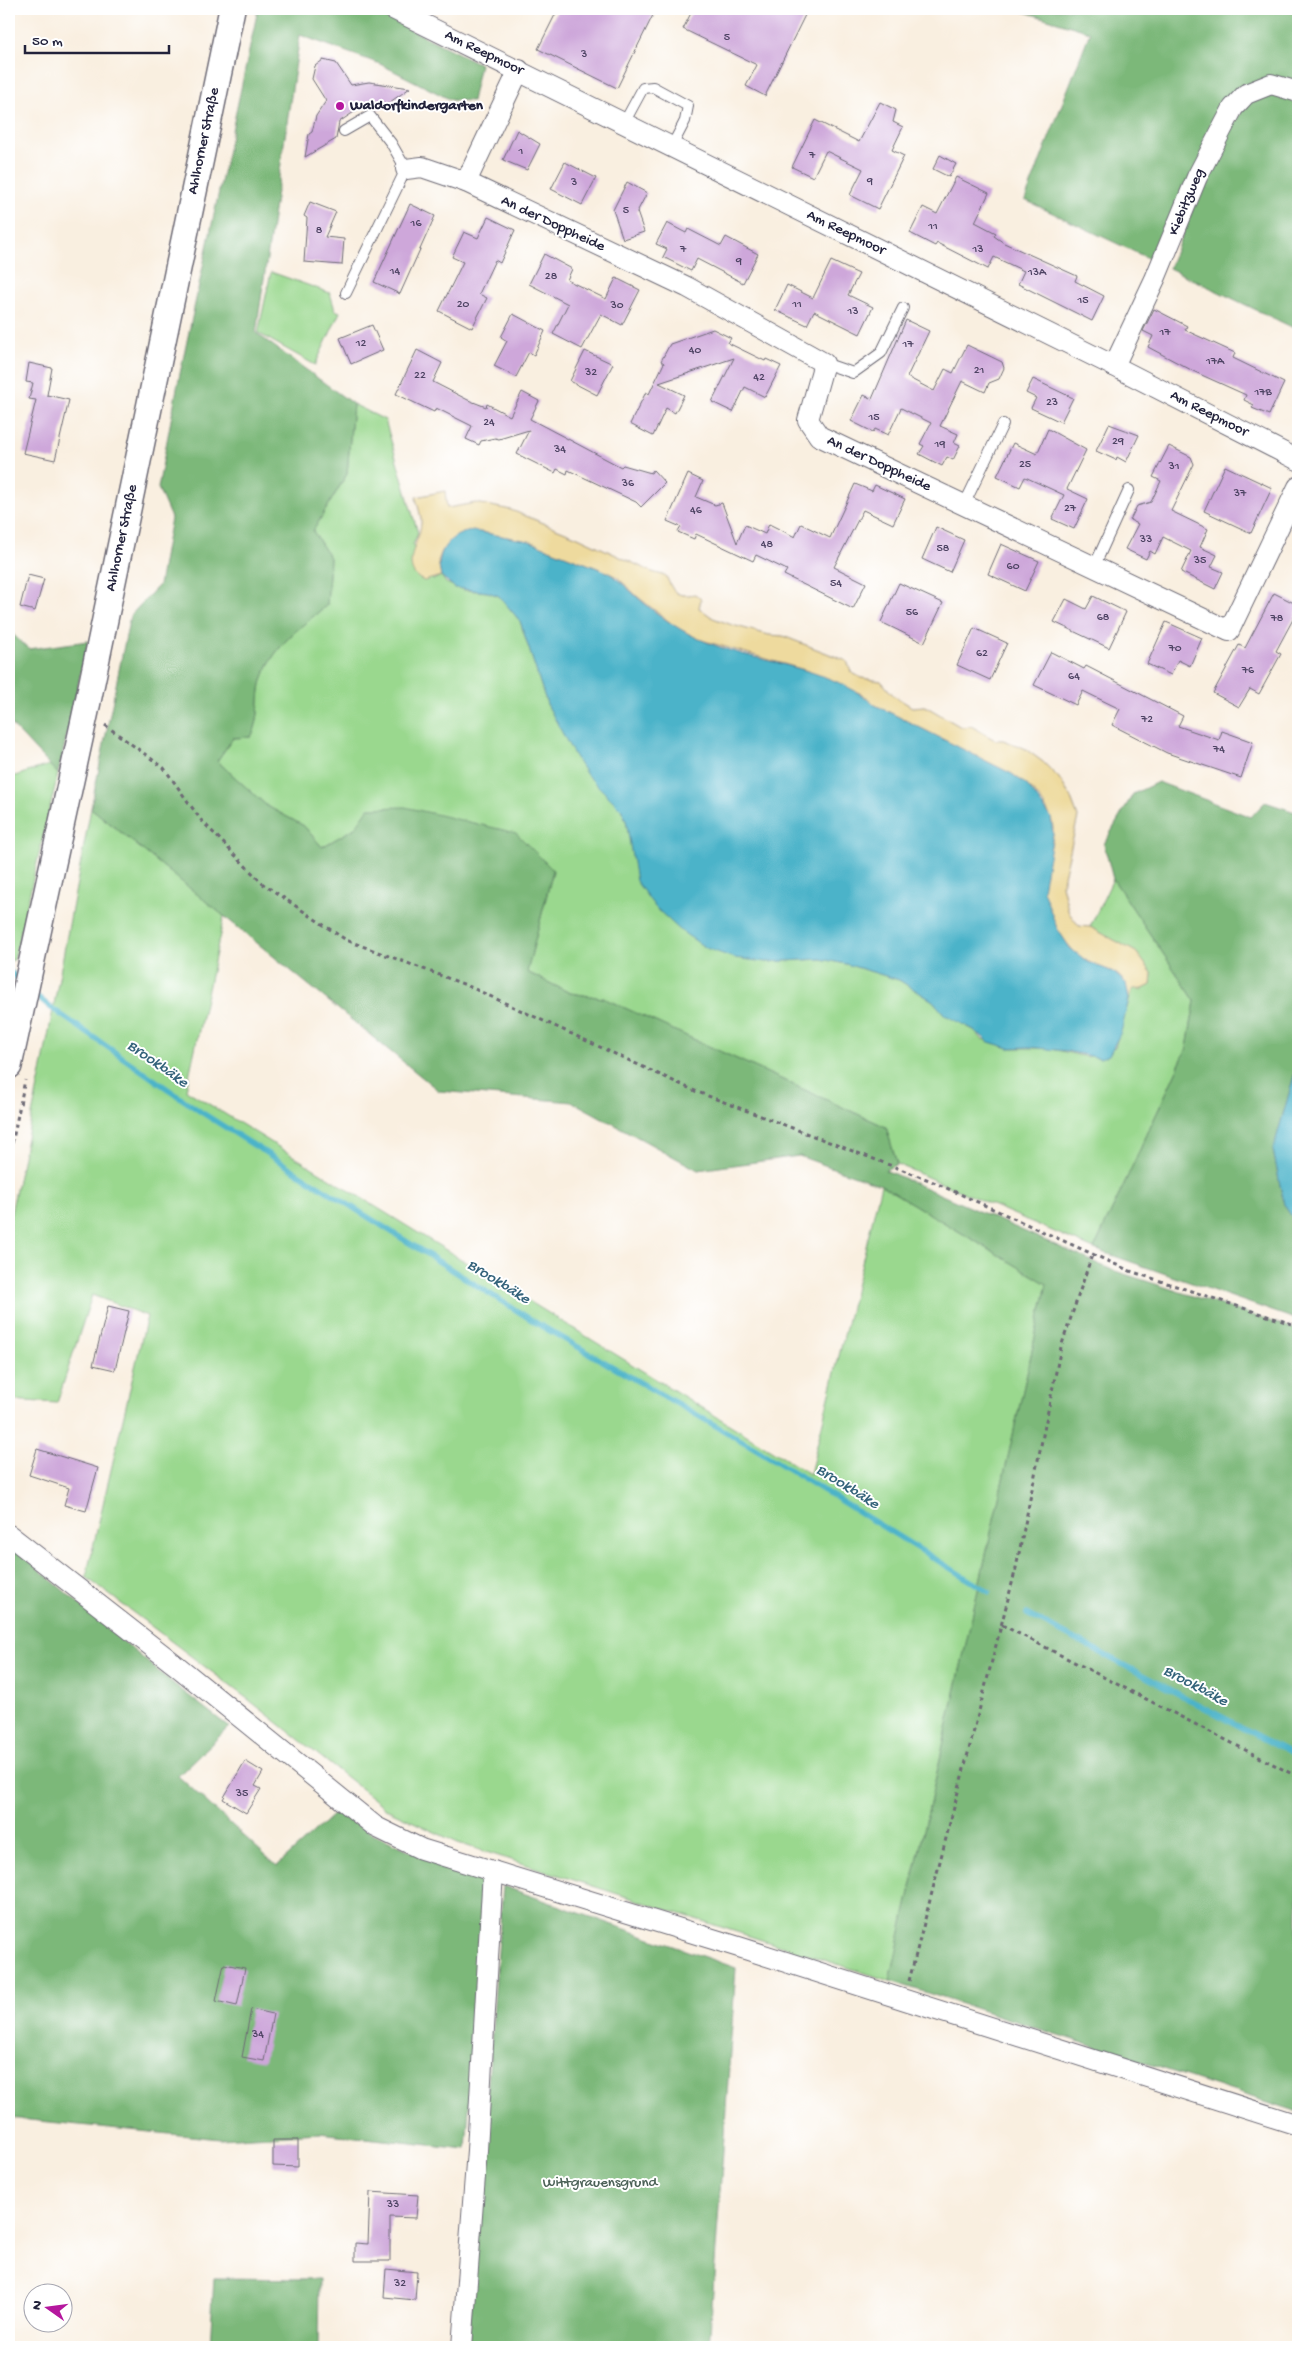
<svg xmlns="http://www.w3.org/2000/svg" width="1307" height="2356" font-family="'Gochi Hand',sans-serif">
<rect width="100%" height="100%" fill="#fff"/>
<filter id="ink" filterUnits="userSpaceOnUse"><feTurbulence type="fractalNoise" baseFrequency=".02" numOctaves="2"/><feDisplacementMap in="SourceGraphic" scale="10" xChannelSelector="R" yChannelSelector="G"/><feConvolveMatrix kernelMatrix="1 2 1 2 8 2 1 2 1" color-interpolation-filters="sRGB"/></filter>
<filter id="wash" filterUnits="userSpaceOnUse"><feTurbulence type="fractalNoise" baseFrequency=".0096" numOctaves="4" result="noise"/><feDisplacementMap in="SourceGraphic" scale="20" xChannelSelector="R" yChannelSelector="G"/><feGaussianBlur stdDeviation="1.12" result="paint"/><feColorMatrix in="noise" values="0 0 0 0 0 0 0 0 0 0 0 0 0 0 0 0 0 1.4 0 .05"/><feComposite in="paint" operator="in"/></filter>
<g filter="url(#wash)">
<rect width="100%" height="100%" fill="#f9efe0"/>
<g fill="#9ad88e" stroke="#5e7d64">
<path d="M271 272 330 293 335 310 340 312 315 365 258 333Z"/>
<path d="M353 404 385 420 418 533 413 545 433 580 441 576 446 583 464 590 488 592 499 596 520 621 547 704 587 775 621 809 626 820 633 859 766 962 821 959 846 964 899 980 933 1001 945 1015 974 1030 982 1039 1009 1048H1048L1087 1057 1115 1047 1133 988 1143 989 1151 985 1152 973 1136 952 1090 927 1113 879 1195 1001 1187 1048 1094 1249 897 1164 886 1127 603 998 570 993 527 972 553 871 355 828 322 847 304 826 267 806 217 761 233 738 251 737C262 718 256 697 263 677 275 644 301 627 327 605L330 558 313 531 347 474Z"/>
<path d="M49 765 58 774 14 960 9 961V778Z"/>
<path d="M91 808 224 916 186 1090 810 1474 881 1185 1047 1284 890 1981 458 1843 388 1810 249 1700 86 1577 147 1316 92 1295 57 1403 9 1400V1222L42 1068Z"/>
</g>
<g fill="#7bb879" stroke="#4e6d5a">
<path d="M258 9H369L480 64 472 101 451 100 380 64 300 35 256 333 353 404 347 474 313 531 330 558 327 605C301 627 275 644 263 677 256 697 262 718 251 737L233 738 217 761 267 806 304 826 322 847 355 828 369 808 405 807 516 833 553 870 527 972 570 993 603 998 886 1127 897 1164 885 1170 1112 1270 1298 1330V2112L890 1981 1047 1284 881 1185 799 1156 698 1170 573 1102 439 1091 91 808 130 616 159 585 171 518 158 488 178 383Z"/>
<path d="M1015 9H1298V82L1244 87 1156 262 1025 200 1090 32Z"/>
<path d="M1272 94 1298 97V330L1169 268 1214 156 1250 97Z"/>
<path d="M9 631 29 649 88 641 58 774 9 722Z"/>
<path d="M1158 782 1251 817 1265 802 1298 813V1062L1273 1150 1284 1205 1298 1226V1320L1094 1249 1187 1048 1195 1001 1113 879 1104 844 1133 794Z"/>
<path d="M9 1544 165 1677 229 1727 178 1776 277 1866 335 1813C383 1841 433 1861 485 1881L466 2149 319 2133 220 2139 9 2118Z"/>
<path d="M503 1886 736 1968 709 2347H468Z"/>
<path d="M214 2278 319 2279 318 2347H210Z"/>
</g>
<path fill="#eeda9e" stroke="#887e6c" d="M445 491 447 508 476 503 511 510 578 537 652 572 666 576C673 591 675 598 695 594L701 599 699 608 713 618 732 625 769 635 783 636 847 661 851 672 861 678 881 681 894 696 912 707 925 706 961 727 971 726 995 740H1003L1024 748 1043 762 1059 778 1070 796 1078 817 1062 885 1069 913 1079 926 1090 927 1136 952 1152 973 1151 985 1143 989H1133L1129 999C1123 966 1110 974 1087 961 1074 954 1064 940 1056 928 1051 918 1045 903 1043 892 1039 867 1061 840 1050 816 1043 799 1027 784 1012 774L875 705 862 694 808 671 698 639 676 627 638 597 617 577 605 571 529 541 474 531 442 551 438 561 441 576 424 581C398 570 419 543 421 524 422 516 417 505 416 497Z"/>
<g fill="#4bb3c9" stroke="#366a82">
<path d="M474 531 529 541 605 571C618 578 626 587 637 597 655 613 676 628 697 638 755 665 825 663 875 705L1012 774 1027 785 1051 817 1053 834 1043 890 1057 928 1070 948 1088 962 1113 972 1126 983 1129 999 1121 1032 1109 1055 1100 1058 1066 1051 1029 1047 1009 1048 989 1042 974 1030 945 1015 933 1001 899 980 846 964 821 959 766 962 734 958 706 948 681 931 655 907 636 881 626 820 621 809 587 775 574 755 547 704 520 621 499 596 488 592 455 588 441 576C434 553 450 532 474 531Z"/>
<path d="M1298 1062V1226L1284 1205 1273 1150Z"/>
</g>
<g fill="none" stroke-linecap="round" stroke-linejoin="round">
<g stroke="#4bb3c9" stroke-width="5.5">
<path d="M9 971 20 980"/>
<path d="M32 992 50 1007 201 1112 538 1324 751 1446 989 1592"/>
<path d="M1027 1614 1298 1757"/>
</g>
</g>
<g id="blocks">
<g fill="#cea7da">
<path d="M558 9H656L617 88 538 49Z"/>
<path d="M693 9H808L765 96 746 86 757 65 683 29Z"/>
<path d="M323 60 336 63 351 85 369 82 410 88 380 109 363 106 339 122 336 139 305 157 309 134 312 132 316 116 326 101 312 79 315 66Z"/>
<path d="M880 102 896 110 893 122 903 127 892 150 904 156 878 209 850 195 863 169 826 151 813 177 792 167 815 120 859 142Z"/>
<path d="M517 130 540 144 527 170 503 160Z"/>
<path d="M940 155 956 164 949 177 933 169Z"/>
<path d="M565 162 596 178 582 205 551 189Z"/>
<path d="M956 177 989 193 975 222 996 233 994 236 1004 243 1077 276 1075 281 1104 296 1092 321 1018 284 1024 271 994 257 988 269 937 243 935 246 910 233 923 207 937 214Z"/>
<path d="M627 182 647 193 637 212 644 232 623 239 613 210Z"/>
<path d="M310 202 336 212 325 237 344 239 342 265 304 262 307 218 304 216Z"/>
<path d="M410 204 435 216 400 294 374 282Z"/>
<path d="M488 217 515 230 500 263 495 260 479 294 487 298 472 328 439 311 463 262 452 257 464 232 478 238Z"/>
<path d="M667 223 686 233 688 229 721 246 726 237 758 254 743 283 697 259 691 271 663 257 667 249 656 244Z"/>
<path d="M544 254 572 269 567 280 606 299 616 278 640 290 622 325 601 314 582 349 553 334 568 304 529 284Z"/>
<path d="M831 261 859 274 848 295 873 307 860 334 814 311 807 325 775 310 787 285 813 298Z"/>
<path d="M1154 309 1187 326 1185 330 1235 353 1233 358 1284 383 1269 415 1252 408 1254 405 1244 400 1246 395 1195 372 1148 347 1153 336 1143 331Z"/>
<path d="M513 314 545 331 534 355 529 352 516 377 494 366 507 341 501 337Z"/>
<path d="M906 320 929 331 907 377 934 391 945 369 953 373 967 345 1002 362 1004 368 999 379 989 383 985 392 962 381 940 426 958 434 954 443 960 446 953 460 947 457 942 466 919 454 924 446 920 444 931 423 901 408 888 435 875 429 873 432 851 421 864 395 872 399Z"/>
<path d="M372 325 383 350 351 364 340 338Z"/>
<path d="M713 329 731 338 728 343 765 361 766 359 781 366 765 397 745 387 733 412 712 402 734 358 659 383 684 395 675 413 666 408 653 436 630 424 646 392 649 394 664 363 661 361 670 344Z"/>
<path d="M417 350 442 363 433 382 468 400 486 407 487 404 510 416 522 392 539 401 530 419 621 467 623 465 651 473 653 470 665 483 641 507 636 502 568 470 567 474 557 469 555 473 517 454 529 430 499 439 495 438 481 441 479 445 466 439 472 426 436 408 434 412 396 394Z"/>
<path d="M585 351 613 364 597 395 570 381Z"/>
<path d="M29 363 52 368 47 395 69 400 55 460 23 453 36 400 29 399 33 383 26 382Z"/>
<path d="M1033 379 1073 398 1061 422 1031 408 1036 398 1026 393Z"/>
<path d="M1109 424 1139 435 1126 462 1117 457 1116 460 1096 451Z"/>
<path d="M1048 429 1086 450 1067 489 1088 499 1074 529 1052 519 1064 495 1025 477 1020 487 997 476 1013 443 1037 454Z"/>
<path d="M1169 446 1191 457 1194 464 1171 511 1208 529 1200 547 1217 555 1211 567 1223 572 1215 589 1181 572 1191 551 1163 537 1155 554 1150 551 1146 559 1125 549 1138 524 1130 520 1137 506 1151 502 1161 481 1153 477Z"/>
<path d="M1225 466 1272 488 1251 533 1204 511Z"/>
<path d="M688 474 703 481 696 497 715 505 722 503 737 543 745 525 765 534 769 524 795 537 801 524 830 538 855 484 872 491 875 485 905 499 893 524 863 510 834 567 866 583 853 609 784 575 787 570 756 555 753 561 696 534 694 539 678 532 681 527 667 521Z"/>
<path d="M936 527 964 540 950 572 922 559Z"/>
<path d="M1001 544 1039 561 1025 591 988 574Z"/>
<path d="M28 575 44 579 35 611 20 607Z"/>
<path d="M899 583 943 603 924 643 881 622Z"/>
<path d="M1274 593 1298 605V610L1276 651 1281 654 1259 694 1250 689 1239 707 1213 693 1239 645 1245 648Z"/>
<path d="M1093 596 1126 612 1109 648 1054 622 1066 599 1086 609Z"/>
<path d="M1166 622 1202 638 1190 666 1178 660 1171 675 1147 664Z"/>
<path d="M974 628 1007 643 990 680 957 665Z"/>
<path d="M1051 652 1084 669 1086 666 1183 716 1178 726 1219 740 1222 731 1253 742 1241 778 1167 753 1112 725 1120 709 1083 691 1076 705 1034 685Z"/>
<path d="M108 1306 129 1311 115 1370 93 1365Z"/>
<path d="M37 1449 98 1468 86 1511 64 1505 69 1488 29 1475Z"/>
<path d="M245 1761 263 1772 255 1786 261 1789 246 1813 223 1799Z"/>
<path d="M224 1964 245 1968 237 2006 216 2001Z"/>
<path d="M251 2009 273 2014 264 2061 242 2057Z"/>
<path d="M273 2140H298V2167L273 2166Z"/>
<path d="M370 2192 418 2195 416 2218 390 2217V2261H355V2243L368 2244Z"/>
<path d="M386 2269 417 2272 415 2300 384 2297Z"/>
</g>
</g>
</g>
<g filter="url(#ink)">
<use href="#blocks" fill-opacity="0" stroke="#6d6a75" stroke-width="1"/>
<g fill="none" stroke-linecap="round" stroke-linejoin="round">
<g stroke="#6d6a75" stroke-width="12">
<g id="service">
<path d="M624 123 643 88 653 87 688 106 685 121 672 146"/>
<path d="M344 131 370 116 391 143 406 169 346 293"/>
<path d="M824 363 853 373 881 353 903 308"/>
<path d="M964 505 1003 424"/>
<path d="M1094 567 1129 490"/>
</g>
</g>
<g stroke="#6d6a75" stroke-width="22">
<g id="minor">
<path d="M393 9 1114 366 1298 460"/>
<path d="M406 169 422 167 466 182 687 287 824 363 808 420 819 436 1229 631 1298 487"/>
<path d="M466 182 519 70"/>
<path d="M1114 366 1155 279 1197 177 1233 108 1246 94 1271 84 1298 92"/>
<path d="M9 1535 177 1666 376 1827 421 1849 742 1948 1298 2125"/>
<path d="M462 2347 477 2150 493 1871"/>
</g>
</g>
<g stroke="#6d6a75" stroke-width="28">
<path id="tertiary" d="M9 1066 86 711 232 9"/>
</g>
<g stroke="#6d6a75" stroke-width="3" stroke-dasharray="4 4" stroke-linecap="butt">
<path d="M105 725 164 768 201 820 263 884 346 940 466 985 695 1091 929 1180 1130 1271 1298 1326"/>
<path d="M9 1159 25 1080"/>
<path d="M1002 1625 1298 1777"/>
<path d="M909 1981 1016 1568 1061 1347 1092 1255"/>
</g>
<use href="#service" stroke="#fff" stroke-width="10"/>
<use href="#minor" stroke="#fff" stroke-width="20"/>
<use href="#tertiary" stroke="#fff" stroke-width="25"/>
</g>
</g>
<circle fill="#b5179e" stroke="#fff" stroke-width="2" cx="340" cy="106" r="5"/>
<g text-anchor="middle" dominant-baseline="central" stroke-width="4" stroke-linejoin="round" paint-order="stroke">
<g font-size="12" fill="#4d4363">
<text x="727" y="38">5</text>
<text x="584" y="55">3</text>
<text x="521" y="152">1</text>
<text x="812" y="156">7</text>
<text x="870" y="182">9</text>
<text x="574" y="183">3</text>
<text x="626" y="211">5</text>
<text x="416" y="224">16</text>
<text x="933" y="227">11</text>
<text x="319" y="231">8</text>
<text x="683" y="250">7</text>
<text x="978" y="250">13</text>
<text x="739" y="262">9</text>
<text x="395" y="272">14</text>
<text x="1037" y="273">13A</text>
<text x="551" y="277">28</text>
<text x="1083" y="301">15</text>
<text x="463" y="305">20</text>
<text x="797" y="305">11</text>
<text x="617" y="306">30</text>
<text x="853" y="312">13</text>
<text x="1165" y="333">17</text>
<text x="361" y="344">12</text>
<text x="908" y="345">17</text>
<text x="695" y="351">40</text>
<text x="1215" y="362">17A</text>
<text x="979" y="371">21</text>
<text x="591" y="373">32</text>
<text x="420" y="376">22</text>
<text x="759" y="378">42</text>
<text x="1263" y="393">17B</text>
<text x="1052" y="403">23</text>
<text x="874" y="418">15</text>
<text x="489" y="423">24</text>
<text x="1118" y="442">29</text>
<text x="940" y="445">19</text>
<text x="560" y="450">34</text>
<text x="1025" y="465">25</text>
<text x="1174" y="467">31</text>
<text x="628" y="484">36</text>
<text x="1240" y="494">37</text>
<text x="1070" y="509">27</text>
<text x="696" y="511">46</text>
<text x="1146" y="540">33</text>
<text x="767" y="545">48</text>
<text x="943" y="549">58</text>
<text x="1200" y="561">35</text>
<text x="1013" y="567">60</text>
<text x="836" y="584">54</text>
<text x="912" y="613">56</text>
<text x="1103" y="618">68</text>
<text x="1277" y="619">78</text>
<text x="1175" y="649">70</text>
<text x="982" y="654">62</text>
<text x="1248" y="671">76</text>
<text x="1074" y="677">64</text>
<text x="1147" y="720">72</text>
<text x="1219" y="750">74</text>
<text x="242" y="1794">35</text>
<text x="258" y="2035">34</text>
<text x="393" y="2205">33</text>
<text x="400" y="2284">32</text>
</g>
<g font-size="15" fill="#22223b" stroke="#fff">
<text transform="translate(484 53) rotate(26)">Am Reepmoor</text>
<text transform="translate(204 141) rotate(-78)">Ahlhorner Straße</text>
<text transform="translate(1187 202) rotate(-67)">Kiebitzweg</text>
<text transform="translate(553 224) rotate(25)">An der Doppheide</text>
<text transform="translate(846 233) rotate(26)">Am Reepmoor</text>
<text transform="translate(1209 414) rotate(27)">Am Reepmoor</text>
<text transform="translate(879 464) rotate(25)">An der Doppheide</text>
<text transform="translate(122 538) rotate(-78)">Ahlhorner Straße</text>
</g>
<g font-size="15" font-weight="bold" fill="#22223b" stroke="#fff" text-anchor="start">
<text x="350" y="106">Waldorfkindergarten</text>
</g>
<g font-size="15" fill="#4c6258" stroke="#fff">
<text x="600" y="2183">Wittgrauensgrund</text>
</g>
<g font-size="16" font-style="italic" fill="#34637b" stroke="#fff">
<text transform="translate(157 1065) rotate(35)">Brookbäke</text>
<text transform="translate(498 1283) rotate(32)">Brookbäke</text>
<text transform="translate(847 1488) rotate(32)">Brookbäke</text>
<text transform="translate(1195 1687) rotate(28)">Brookbäke</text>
</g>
</g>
<rect width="1307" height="2356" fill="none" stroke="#fff" stroke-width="30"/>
<g transform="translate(48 2308) rotate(284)"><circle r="24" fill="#ffffff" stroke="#a7a7b1"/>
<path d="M0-4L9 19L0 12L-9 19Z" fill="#b5179e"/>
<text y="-8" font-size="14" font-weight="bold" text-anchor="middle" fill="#22223b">N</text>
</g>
<path d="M25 45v8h144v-8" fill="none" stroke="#22223b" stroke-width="2.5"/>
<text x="32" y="45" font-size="15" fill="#22223b" stroke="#ffffff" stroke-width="4" paint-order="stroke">50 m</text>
</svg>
